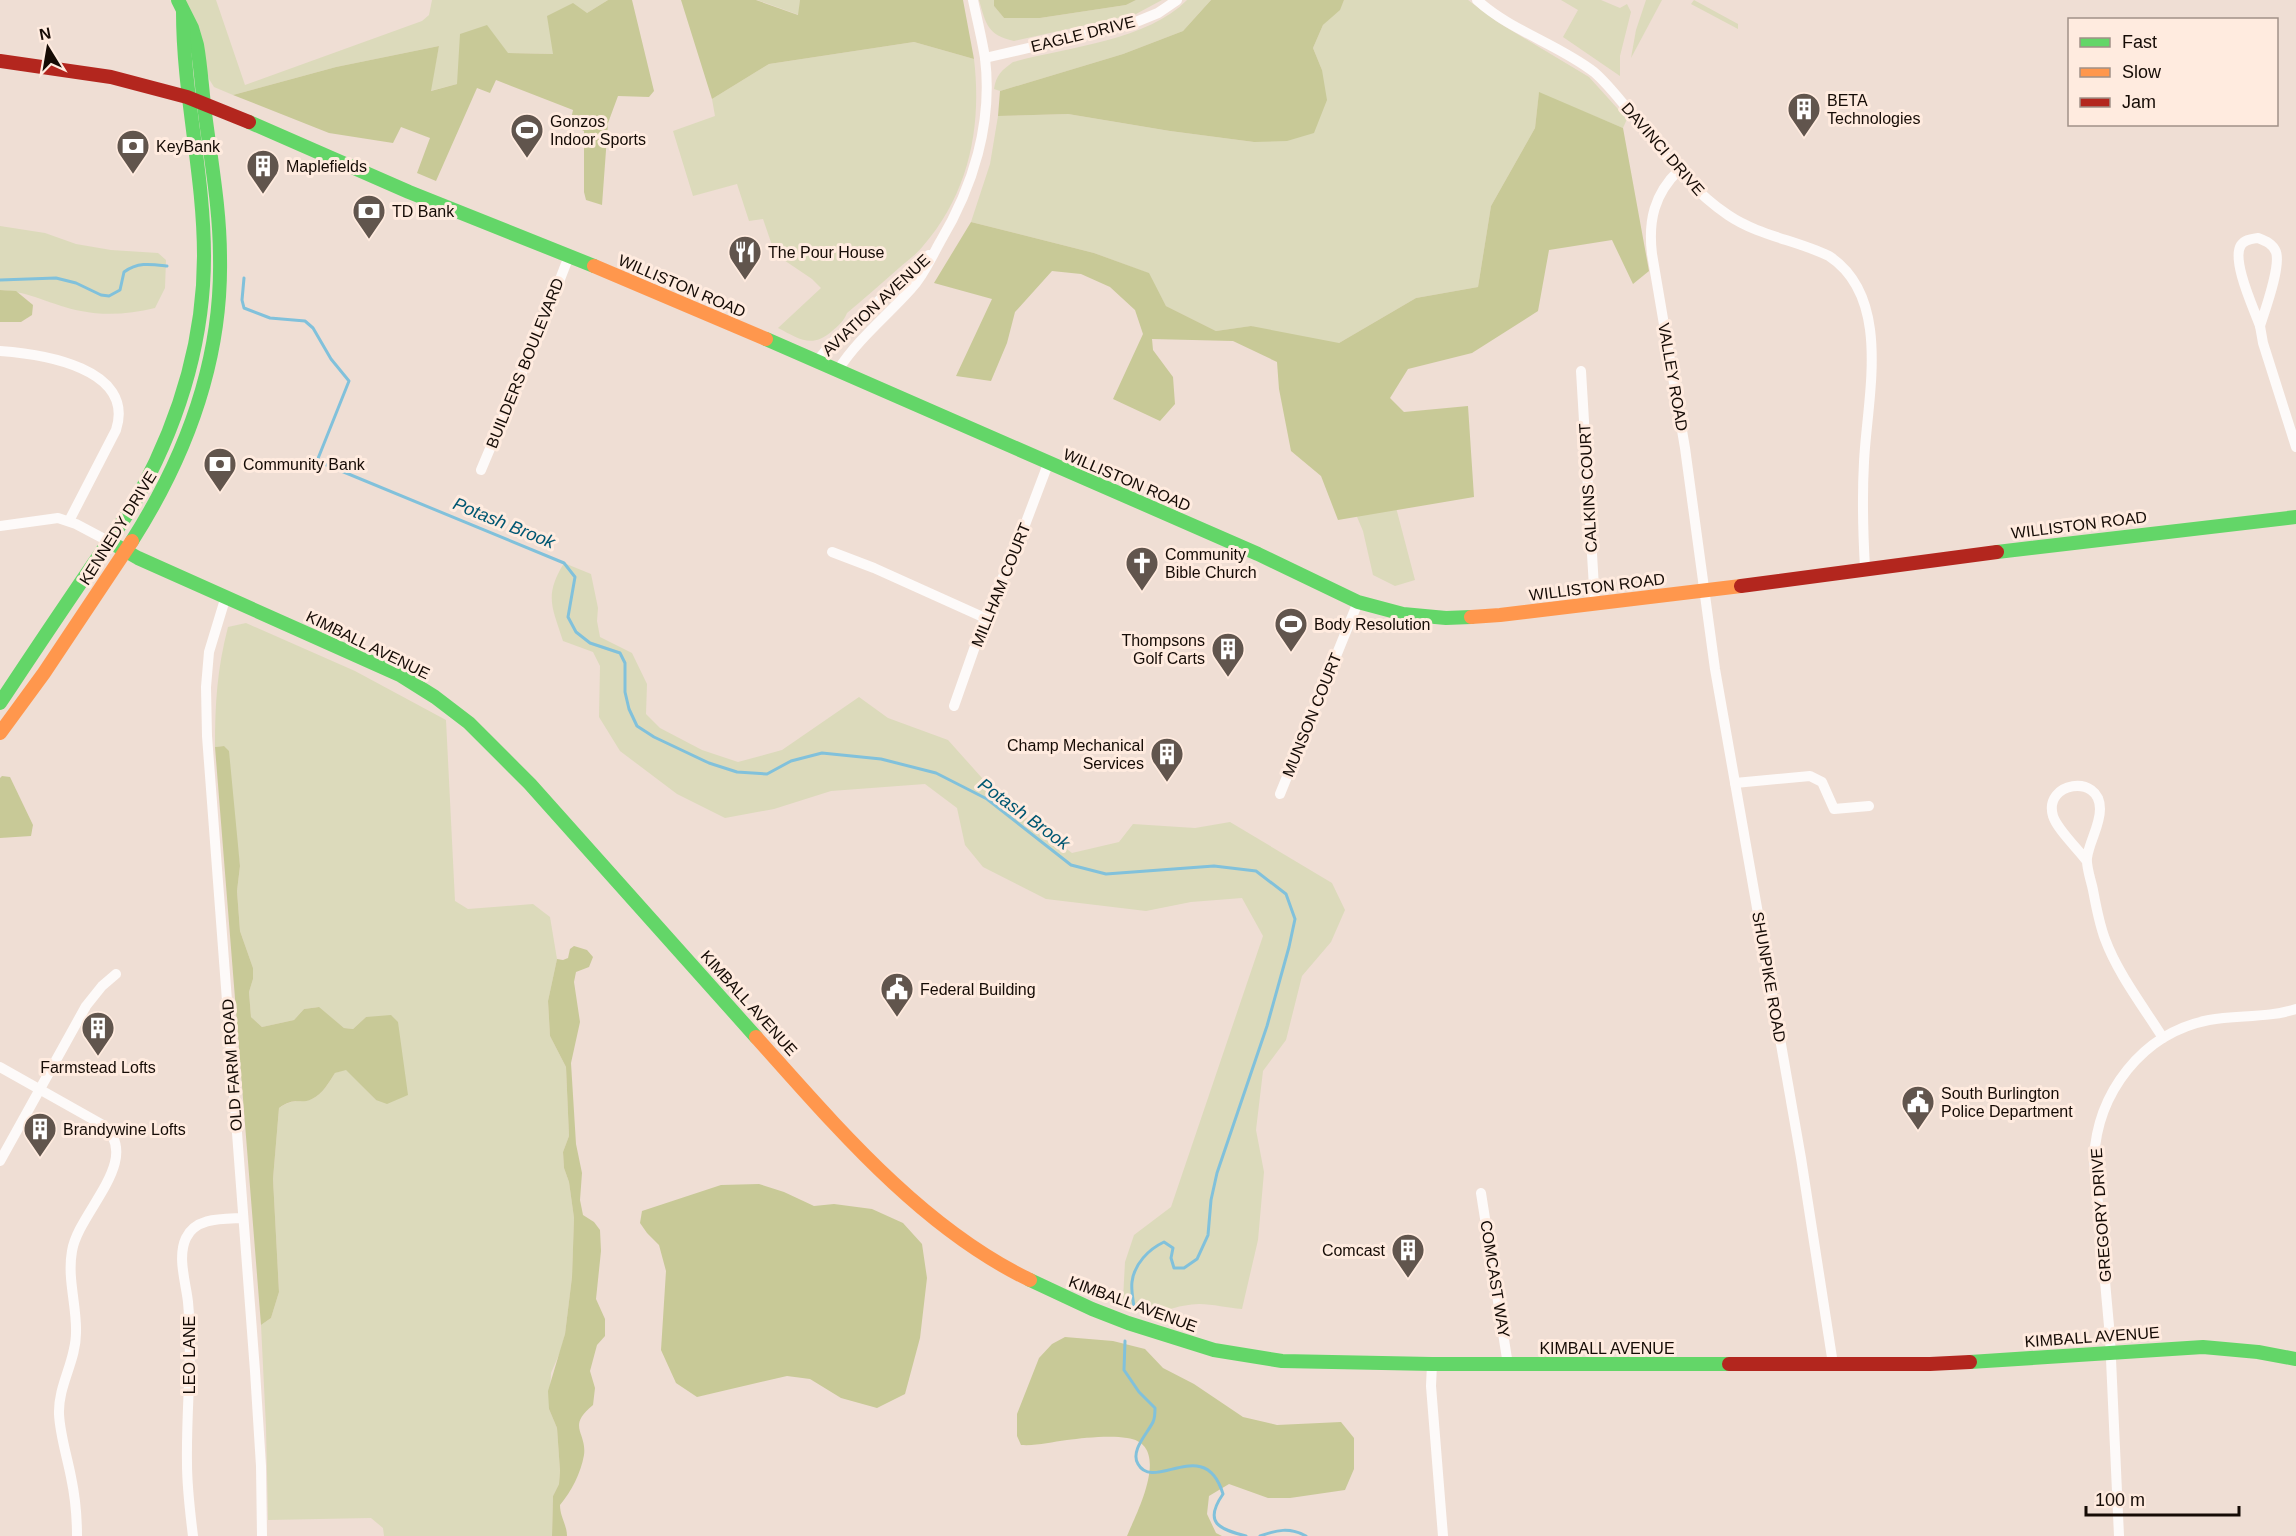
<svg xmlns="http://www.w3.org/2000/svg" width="2296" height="1536" font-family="Helvetica,sans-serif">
<rect width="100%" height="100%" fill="#efded4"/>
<g fill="#dcdabb">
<path d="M185 0H216L245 85 422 21 429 15 432 0H608L587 13 554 54 508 53 457 84 430 91 439 46 336 67 233 95 214 87 209 79Z"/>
<path d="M757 0H800L799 15Z"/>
<path d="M979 0H994V6L1004 18H1040L1126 5 1136 0H1162L1136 14 1014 41C987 35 986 24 979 0Z"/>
<path d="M1187 0H1211L1183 31 1123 54 1000 91 994 89C996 75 1002 70 1013 62 1067 47 1147 41 1187 0Z"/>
<path d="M1344 0H1468L1499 23 1589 77 1627 119 1623 128 1539 93 1535 128 1491 206 1478 287 1416 298 1339 343 1393 496 1415 580 1395 586 1373 575 1363 531 1349 498 1299 363 1252 326 1216 331 1166 306 1148 273 1094 253 971 222 990 164 998 116 1068 114 1170 131 1254 142 1322 70 1313 48 1323 25 1339 10Z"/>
<path d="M1561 0H1601L1620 8 1627 4 1631 12 1620 56V76L1563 37 1578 10Z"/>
<path d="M1646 0H1662L1631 58 1636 30Z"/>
<path d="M1694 0 1738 24V29L1691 4Z"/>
<path d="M914 42 974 59C982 127 969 193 923 246 917 254 907 261 899 268 882 283 865 298 847 313 844 321 838 326 831 332 811 349 798 338 778 328L821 288 812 279 775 254 763 219 749 221 737 184 693 196 673 131 715 116 712 99 769 64Z"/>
<path d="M0 226 45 233 76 244 111 250 158 253 166 260 165 288 155 308C130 314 106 316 81 311 53 306 29 291 0 290Z"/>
<path d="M564 563 591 574 598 608 597 621 600 637 632 653 647 684 646 714 660 728 702 750 738 762 782 750 859 697 888 718 948 740 982 778 1031 822 1072 853 1119 842 1133 824 1195 828 1230 822 1332 883 1345 910 1331 942 1302 976 1286 1040 1263 1071 1256 1130 1264 1172 1258 1240 1242 1309C1228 1308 1213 1304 1199 1304 1165 1305 1158 1323 1123 1299L1125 1262 1134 1235 1171 1207 1263 936 1242 898 1191 902 1146 911 1046 899 983 867 965 845 957 808 925 784 831 791 774 809 725 818 677 794 620 751 599 717 600 666 593 652 563 641C552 606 544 596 564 563Z"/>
<path d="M246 623 355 671 446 720 455 901 468 909 533 904 550 917 557 959 548 1001 550 1036 566 1067 569 1136 563 1152 564 1168 569 1182 574 1218 572 1277 565 1334 561 1350 551 1373 549 1409 557 1428 560 1471 559 1484 553 1496 552 1536H384L383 1528 371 1518 268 1520 266 1427 261 1325 271 1318 279 1292 273 1179 279 1108C295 1097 300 1104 312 1099 323 1094 329 1082 335 1073L346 1069 376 1100 366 1017 353 1029 344 1028 318 1007 304 1009 294 1020 262 1027 251 1017 249 992 253 979V968L240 931 237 891 240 866 224 746 215 747C215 704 217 669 228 627Z"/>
</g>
<g fill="#c8c997">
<path d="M608 0H632L654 91 649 97 618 96 608 123 602 205 586 200 584 192V131L570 124 573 110 496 80 490 93 477 88 436 181 417 173 430 138 401 127 393 143 329 133 233 95 336 67 439 46 431 91 457 84 460 34 487 25 508 53 553 54 547 16 573 3 587 13Z"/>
<path d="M681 0H756L798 15 800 0H963L974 59 914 42 769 64 712 99Z"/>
<path d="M994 0H1136L1126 5 1040 18H1004L994 6Z"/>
<path d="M1211 0H1344L1340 10 1323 25 1313 48 1322 70 1327 100 1314 133 1287 141 1254 142 1170 131 1068 114 998 116 1000 91 1123 54 1183 31Z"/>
<path d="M1539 92 1623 128 1649 271 1633 284 1612 240 1549 250 1538 311 1472 353 1408 369 1390 398 1404 412 1468 406 1474 497 1338 520 1321 476 1291 451 1279 389 1277 362 1233 341 1152 339 1153 350 1173 377 1175 404 1160 421 1113 399 1143 334 1135 310 1110 287 1081 274 1052 271 1015 312 1007 343 991 381 956 376 992 299 934 283 971 222 1094 253 1149 273 1166 306 1216 331 1251 326 1339 343 1416 298 1478 287 1491 206 1535 128Z"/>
<path d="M0 290 16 291 33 305 32 315 21 322H0Z"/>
<path d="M224 746 229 751 240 866 237 891 240 931 253 968V979L249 992 251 1017 262 1027 294 1020 304 1009 319 1007 344 1028 353 1029 366 1017 391 1015 398 1022 408 1095 387 1104 376 1100 346 1070 335 1073C329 1082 323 1094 312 1099 300 1105 295 1096 279 1108L273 1179 279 1292 271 1318 261 1325 215 747Z"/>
<path d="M2 776 10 777 33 825 31 836 0 838V778Z"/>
<path d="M574 946 587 950 593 957 589 967 576 972 574 982 580 1022 571 1063 576 1144 582 1173 580 1200 583 1215 594 1222 600 1230 601 1251 596 1299 605 1319V1336L597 1345 590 1371 595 1388 593 1405C566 1427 587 1432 584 1455 581 1473 571 1492 560 1505 560 1517 567 1525 567 1536H552L553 1496 559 1484 560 1471 557 1428 549 1409 548 1391 565 1334 572 1277 574 1218 569 1182 564 1168 563 1152 569 1136 566 1067 550 1036 548 1001 557 959 563 960 568 958 570 949Z"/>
<path d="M759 1184 784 1192 814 1206 834 1204 872 1209 903 1223 922 1244 927 1278 920 1338 905 1394 877 1408 841 1398 810 1379 787 1376 697 1397 676 1383 661 1350 666 1271 659 1245 647 1233 640 1223 642 1211 721 1185Z"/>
<path d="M1065 1337 1113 1341 1145 1349 1163 1368 1194 1384 1243 1417 1277 1425 1341 1422 1354 1438V1469L1345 1490 1290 1498H1268L1229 1484 1209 1496 1207 1514 1216 1533 1222 1536H1127C1137 1512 1173 1444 1127 1438 1110 1435 1083 1438 1067 1440 1051 1442 1037 1446 1021 1445L1017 1436V1414L1039 1358 1052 1344Z"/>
</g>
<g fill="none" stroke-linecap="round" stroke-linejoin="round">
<g stroke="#81c1db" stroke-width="3">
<path d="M244 278 242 300 244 308 270 318 305 321 313 328 331 359 349 381 317 461 564 563 575 577 568 617 576 632 590 643 620 653 625 663V692L629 709 637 726 654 737 709 763 737 772 767 774 791 761 822 753 881 759 936 773 987 799 1071 865 1106 874 1214 866 1256 871 1286 894 1295 919 1289 947 1267 1026 1217 1173 1211 1200 1208 1235 1197 1259 1184 1268H1174L1171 1258 1173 1248 1164 1242C1149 1249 1134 1264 1132 1282 1131 1290 1133 1299 1134 1307"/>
<path d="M0 280 56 278 76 283 101 295 109 296 120 290 124 272C138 262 150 264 167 266"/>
<path d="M1125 1341 1124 1370 1139 1392 1155 1408C1155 1413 1155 1418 1153 1422 1147 1434 1130 1451 1138 1464 1154 1493 1205 1434 1223 1494 1203 1523 1219 1529 1246 1536"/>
<path d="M1260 1536C1277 1530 1289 1527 1306 1536"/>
</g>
<g stroke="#fdfaf9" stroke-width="10">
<path d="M1477 0C1511 31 1558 44 1594 72 1608 84 1619 99 1631 113 1660 148 1689 189 1728 215 1759 236 1796 240 1829 256 1893 298 1867 398 1864 462 1862 498 1863 533 1865 568"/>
<path d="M985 58 1131 24 1158 13 1177 0"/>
<path d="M1679 170C1654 194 1648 221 1652 254L1685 448 1715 669 1801 1158 1833 1364"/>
<path d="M2258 238C2266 241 2273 244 2276 252 2281 267 2265 310 2260 326 2254 309 2231 260 2241 245 2245 239 2252 239 2258 238Z"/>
<path d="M2260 326 2263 343 2296 447"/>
<path d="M0 351C42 354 136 368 116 430L69 521"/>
<path d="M817 361 833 342 929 255"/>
<path d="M838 370C858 339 886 317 911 289 924 275 931 258 940 242 973 187 993 123 985 58 982 39 977 19 973 0"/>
<path d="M1581 371 1595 604"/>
<path d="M481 470 543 323 569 256"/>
<path d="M0 526 58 518 76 524 110 542"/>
<path d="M832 552 874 568 985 618"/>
<path d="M226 596 209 652 206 687 207 736 255 1371 261 1466 262 1536"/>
<path d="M954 706 985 618 1020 538 1048 464"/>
<path d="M1735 783 1810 776 1822 782 1834 809 1869 806"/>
<path d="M1280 794 1358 602"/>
<path d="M2086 860C2077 848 2057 829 2053 816 2043 782 2100 773 2100 809 2100 826 2089 842 2087 858 2086 867 2091 880 2093 890 2096 906 2099 923 2105 939 2118 974 2143 1006 2163 1038"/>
<path d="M0 1067 103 1125C144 1159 78 1212 72 1251 67 1279 77 1306 76 1333 76 1361 58 1385 59 1414 60 1435 67 1456 71 1477 75 1496 77 1516 77 1536"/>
<path d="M0 1161 86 1006 102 986 116 974"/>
<path d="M1481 1193 1508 1365"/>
<path d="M1432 1364 1431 1386 1443 1536"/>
<path d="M193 1536C190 1512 187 1487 187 1463 186 1409 193 1356 188 1302 186 1283 177 1257 186 1238 196 1217 223 1219 243 1218"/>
<path d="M2119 1536 2110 1337 2094 1159C2097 1093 2142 1033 2209 1020 2238 1015 2268 1018 2296 1009"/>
</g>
<g stroke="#63d668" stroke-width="14">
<path d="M249 122 409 192 594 266"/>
<path d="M766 339 1258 554 1358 602 1403 614 1446 618 1471 617"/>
<path d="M132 541C186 456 222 360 220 258 220 209 211 161 205 113 202 90 201 68 197 45L192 28 178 0"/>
<path d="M110 542 138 558 400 675 435 697 469 723 530 784 756 1037"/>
<path d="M1997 552 2296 517"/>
<path d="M0 703C31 656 62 610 94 563 109 540 128 516 141 491 180 418 204 339 204 256 204 174 183 94 183 12"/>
<path d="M1030 1280 1092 1309 1128 1323 1214 1350 1282 1361 1432 1364H1729"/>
<path d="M1970 1362 2203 1347 2258 1352 2296 1359"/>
</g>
<g stroke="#ff974d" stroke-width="14">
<path d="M594 266 766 339"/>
<path d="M1471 617 1500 615 1741 586"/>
<path d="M0 733 44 673 132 541"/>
<path d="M756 1037C835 1125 921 1228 1030 1280"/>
</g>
<g stroke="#b3261e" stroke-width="14">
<path d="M0 61 111 77 187 97 249 122"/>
<path d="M1741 586 1997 552"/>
<path d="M1729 1364H1930L1970 1362"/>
</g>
</g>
<defs>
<g id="building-pin" transform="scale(1.725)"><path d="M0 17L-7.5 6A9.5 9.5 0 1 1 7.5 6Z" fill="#61554d" stroke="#ffebdf"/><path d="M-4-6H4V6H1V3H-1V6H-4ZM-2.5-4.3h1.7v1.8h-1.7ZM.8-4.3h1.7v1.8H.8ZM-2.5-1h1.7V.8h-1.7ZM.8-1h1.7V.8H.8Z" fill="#fff"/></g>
<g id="stadium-pin" transform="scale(1.725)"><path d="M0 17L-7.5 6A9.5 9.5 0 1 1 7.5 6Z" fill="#61554d" stroke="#ffebdf"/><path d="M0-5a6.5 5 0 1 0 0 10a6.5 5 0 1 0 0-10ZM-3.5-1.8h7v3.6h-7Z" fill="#fff"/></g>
<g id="bank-pin" transform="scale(1.725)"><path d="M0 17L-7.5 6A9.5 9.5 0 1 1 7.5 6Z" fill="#61554d" stroke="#ffebdf"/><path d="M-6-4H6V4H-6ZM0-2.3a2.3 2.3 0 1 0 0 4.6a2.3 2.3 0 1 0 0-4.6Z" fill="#fff"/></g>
<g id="restaurant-pin" transform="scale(1.725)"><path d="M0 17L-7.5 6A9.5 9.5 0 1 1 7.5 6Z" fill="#61554d" stroke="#ffebdf"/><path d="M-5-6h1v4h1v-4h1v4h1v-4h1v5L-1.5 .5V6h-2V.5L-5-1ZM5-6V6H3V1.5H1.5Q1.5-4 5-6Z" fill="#fff"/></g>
<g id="church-pin" transform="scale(1.725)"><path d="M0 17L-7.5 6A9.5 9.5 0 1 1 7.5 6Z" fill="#61554d" stroke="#ffebdf"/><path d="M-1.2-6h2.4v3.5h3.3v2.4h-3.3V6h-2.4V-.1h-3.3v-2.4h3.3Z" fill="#fff"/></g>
<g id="civic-pin" transform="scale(1.725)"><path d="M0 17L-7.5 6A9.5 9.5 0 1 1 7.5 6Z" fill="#61554d" stroke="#ffebdf"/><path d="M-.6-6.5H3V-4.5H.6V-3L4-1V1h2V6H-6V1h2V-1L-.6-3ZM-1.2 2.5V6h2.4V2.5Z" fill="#fff"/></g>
</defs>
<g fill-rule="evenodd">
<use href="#building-pin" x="1804" y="109"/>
<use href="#stadium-pin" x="527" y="130"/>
<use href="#bank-pin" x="133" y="146"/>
<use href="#building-pin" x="263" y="166"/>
<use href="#bank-pin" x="369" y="211"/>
<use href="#restaurant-pin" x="745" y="252"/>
<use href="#bank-pin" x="220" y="464"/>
<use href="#church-pin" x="1142" y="563"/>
<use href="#stadium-pin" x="1291" y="624"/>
<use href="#building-pin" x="1228" y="649"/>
<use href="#building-pin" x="1167" y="754"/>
<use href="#civic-pin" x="897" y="989"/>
<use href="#building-pin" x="98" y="1028"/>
<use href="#civic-pin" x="1918" y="1102"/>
<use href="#building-pin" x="40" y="1129"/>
<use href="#building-pin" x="1408" y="1250"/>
</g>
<g text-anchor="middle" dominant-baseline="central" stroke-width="6" stroke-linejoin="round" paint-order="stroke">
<g font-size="16" fill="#150b05" stroke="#ffebdf">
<text transform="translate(1083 34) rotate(-14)">EAGLE DRIVE</text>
<text transform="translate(1663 149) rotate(49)">DAVINCI DRIVE</text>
<text transform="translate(682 286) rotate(23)">WILLISTON ROAD</text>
<text transform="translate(876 305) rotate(-43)">AVIATION AVENUE</text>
<text transform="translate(525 363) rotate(-68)">BUILDERS BOULEVARD</text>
<text transform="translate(1673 377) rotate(80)">VALLEY ROAD</text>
<text transform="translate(1127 480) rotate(23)">WILLISTON ROAD</text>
<text transform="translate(1588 488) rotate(-93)">CALKINS COURT</text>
<text transform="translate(2079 525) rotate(-7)">WILLISTON ROAD</text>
<text transform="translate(118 528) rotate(-58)">KENNEDY DRIVE</text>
<text transform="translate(1001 585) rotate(-68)">MILLHAM COURT</text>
<text transform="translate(1597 587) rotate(-7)">WILLISTON ROAD</text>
<text transform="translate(368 645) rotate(26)">KIMBALL AVENUE</text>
<text transform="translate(1312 715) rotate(-68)">MUNSON COURT</text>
<text transform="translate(1769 977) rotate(80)">SHUNPIKE ROAD</text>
<text transform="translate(749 1003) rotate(48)">KIMBALL AVENUE</text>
<text transform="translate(232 1065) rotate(-94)">OLD FARM ROAD</text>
<text transform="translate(2101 1215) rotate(-94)">GREGORY DRIVE</text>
<text transform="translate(1495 1279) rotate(81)">COMCAST WAY</text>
<text transform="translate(1133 1304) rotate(20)">KIMBALL AVENUE</text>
<text transform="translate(2092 1337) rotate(-4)">KIMBALL AVENUE</text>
<text x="1607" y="1348">KIMBALL AVENUE</text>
<text transform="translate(189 1355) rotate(-90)">LEO LANE</text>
</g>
<g font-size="16" fill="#150b05" stroke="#ffebdf" text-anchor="start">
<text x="1827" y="100">BETA<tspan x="1827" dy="18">Technologies</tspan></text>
<text x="550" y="121">Gonzos<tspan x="550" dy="18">Indoor Sports</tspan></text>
<text x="156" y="146">KeyBank</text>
<text x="286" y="166">Maplefields</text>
<text x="392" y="211">TD Bank</text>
<text x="768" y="252">The Pour House</text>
<text x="243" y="464">Community Bank</text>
<text x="1165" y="554">Community<tspan x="1165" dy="18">Bible Church</tspan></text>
<text x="1314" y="624">Body Resolution</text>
<text x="1205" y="640" text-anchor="end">Thompsons<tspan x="1205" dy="18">Golf Carts</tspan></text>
<text x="1144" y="745" text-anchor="end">Champ Mechanical<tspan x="1144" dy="18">Services</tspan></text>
<text x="920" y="989">Federal Building</text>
<text x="98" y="1067" text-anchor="middle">Farmstead Lofts</text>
<text x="1941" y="1093">South Burlington<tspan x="1941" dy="18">Police Department</tspan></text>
<text x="63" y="1129">Brandywine Lofts</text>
<text x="1385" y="1250" text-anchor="end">Comcast</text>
</g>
<g font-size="18" font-style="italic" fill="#005772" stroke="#ffebdf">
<text transform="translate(504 523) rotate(22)">Potash Brook</text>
<text transform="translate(1024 814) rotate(36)">Potash Brook</text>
</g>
</g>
<rect x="2068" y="18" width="210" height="108" fill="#ffebdf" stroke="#a19188" stroke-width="1.5"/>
<rect x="2080" y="38" width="30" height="9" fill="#63d668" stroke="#a19188" stroke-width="1.5"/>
<text x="2122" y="48" font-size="18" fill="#150b05">Fast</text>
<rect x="2080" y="68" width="30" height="9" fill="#ff974d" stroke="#a19188" stroke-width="1.5"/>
<text x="2122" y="78" font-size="18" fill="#150b05">Slow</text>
<rect x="2080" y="98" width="30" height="9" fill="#b3261e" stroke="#a19188" stroke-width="1.5"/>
<text x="2122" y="108" font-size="18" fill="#150b05">Jam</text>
<g transform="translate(48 48) rotate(349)" stroke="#ffebdf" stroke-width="4.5" paint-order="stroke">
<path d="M0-4.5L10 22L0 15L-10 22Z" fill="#150b05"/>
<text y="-9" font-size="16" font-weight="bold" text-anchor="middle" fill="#150b05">N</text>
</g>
<path d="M2086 1506v9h153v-9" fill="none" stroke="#150b05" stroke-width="3"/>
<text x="2095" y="1506" font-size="18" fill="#150b05" stroke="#ffebdf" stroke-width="4.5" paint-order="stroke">100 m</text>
</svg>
